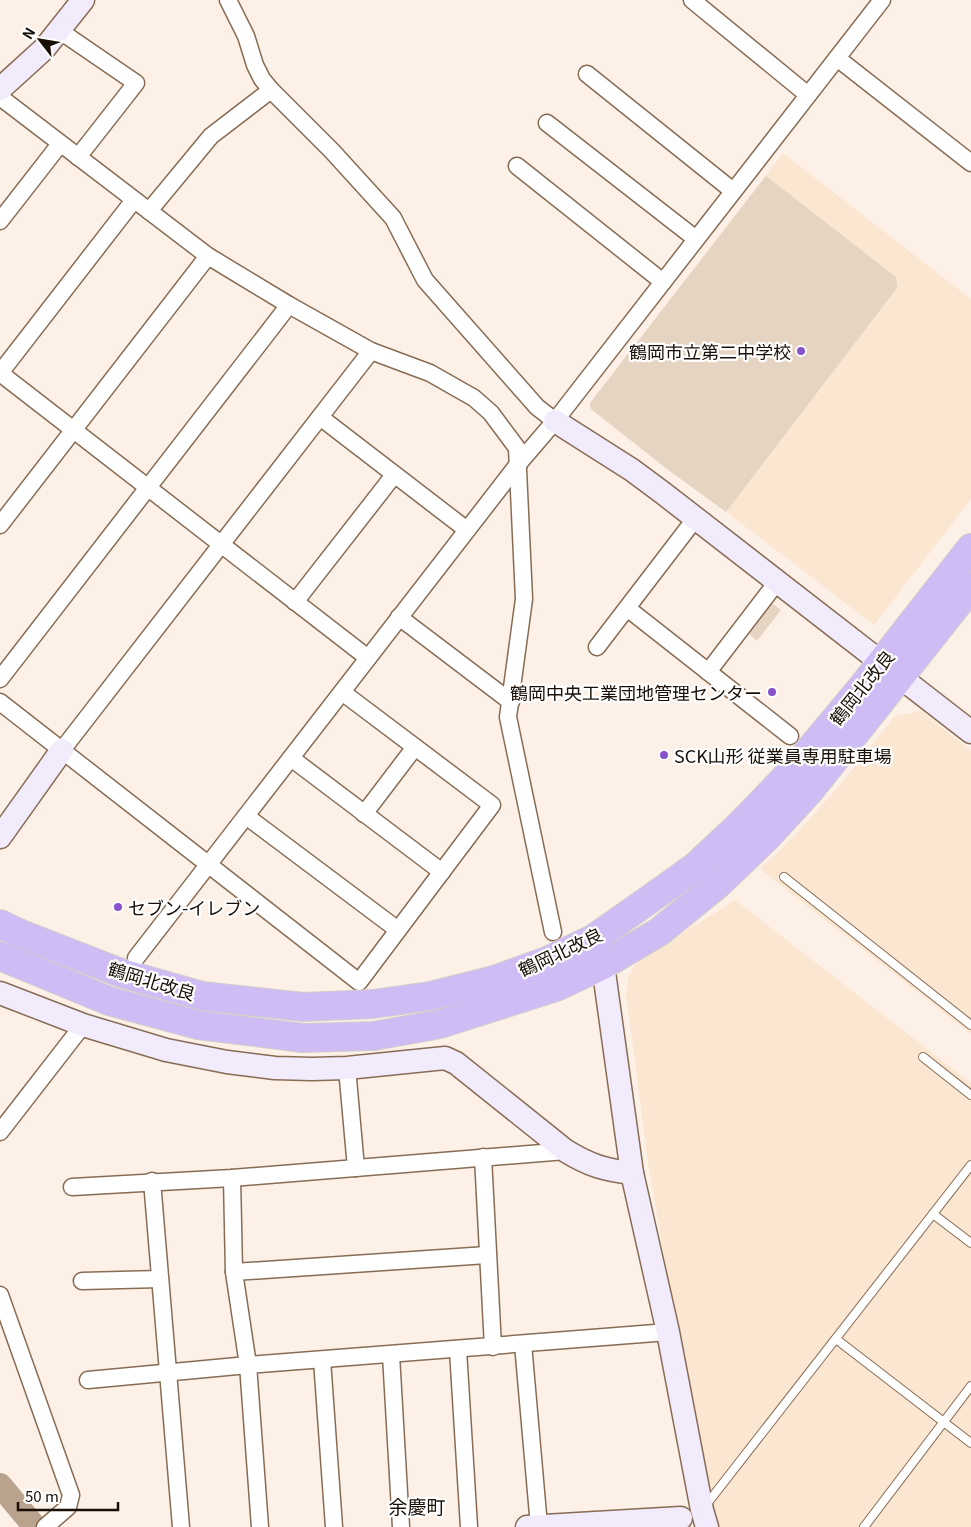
<svg xmlns="http://www.w3.org/2000/svg" width="971" height="1527" font-family="Georgia,'Noto Sans JP',serif">
<rect width="100%" height="100%" fill="#fdf0e6"/>
<g fill="#fbe6d2">
<path d="M783 153 971 299V499L874 625 726 512 667 469 591 409 590 403Z"/>
<path d="M921 711 971 751V1034L760 869 793 837 841 784 895 716Z"/>
<path d="M735 900 971 1083V1527H714L709 1511 649 1170 626 994 629 975 637 962Z"/>
</g>
<g fill="#e6d4c3">
<path d="M766 176 896 277 897 288 726 512 667 469 591 409 590 403Z"/>
<path d="M771 602 781 610 757 641 748 633Z"/>
</g>
<g fill="none" stroke-linecap="round" stroke-linejoin="round">
<path stroke="#baa38e" stroke-width="24" d="M0 1485 35 1527"/>
<g stroke="#876c55" stroke-width="10">
<g id="lane">
<path d="M784 877 971 1025"/>
<path d="M923 1057 971 1095"/>
<path d="M933 1214 971 1243"/>
<path d="M836 1339 971 1443"/>
<path d="M706 1505 971 1165"/>
<path d="M864 1527 971 1386"/>
</g>
</g>
<g stroke="#876c55" stroke-width="19">
<g id="street">
<path d="M228 0 246 36 255 65 262 79 271 90 332 151 393 218 425 280 537 407 555 421"/>
<path d="M692 0 808 95"/>
<path d="M60 31 136 83 78 157"/>
<path d="M837 58 971 163"/>
<path d="M587 74 733 191"/>
<path d="M0 97 208 256 289 305 371 351 430 373 474 398 491 413 517 448 524 599 508 717 553 932"/>
<path d="M547 123 696 239"/>
<path d="M517 166 663 282"/>
<path d="M149 211 211 136 271 90"/>
<path d="M0 221 60 144"/>
<path d="M0 373 368 658"/>
<path d="M0 373 134 200"/>
<path d="M320 417 467 530"/>
<path d="M0 525 208 256"/>
<path d="M295 602 394 475"/>
<path d="M627 608 790 736"/>
<path d="M399 617 511 702"/>
<path d="M597 647 695 519"/>
<path d="M708 672 777 582"/>
<path d="M0 679 289 305"/>
<path d="M0 702 359 982 492 805 342 692"/>
<path d="M62 750 371 351"/>
<path d="M291 758 442 872"/>
<path d="M364 814 415 747"/>
<path d="M246 816 398 930"/>
<path d="M136 958 519 463 555 421 882 0"/>
<path d="M347 1068 356 1168"/>
<path d="M0 1132 83 1025"/>
<path d="M483 1157 493 1347"/>
<path d="M232 1178 234 1272 248 1365 260 1527"/>
<path d="M152 1181 181 1527"/>
<path d="M72 1187 232 1178 566 1151"/>
<path d="M234 1272 487 1255"/>
<path d="M82 1281 160 1279"/>
<path d="M0 1295 71 1495 68 1507 45 1527"/>
<path d="M523 1344 539 1526"/>
<path d="M458 1350 469 1527"/>
<path d="M391 1355 401 1527"/>
<path d="M322 1360 334 1527"/>
<path d="M88 1380 248 1365 668 1332"/>
</g>
</g>
<g stroke="#876c55" stroke-width="25">
<g id="secondary">
<path d="M0 89 44 49 83 0"/>
<path d="M555 421 632 470 663 493 971 732"/>
<path d="M0 837 62 750"/>
<path d="M603 965 632 1173 668 1332 702 1510 707 1527"/>
<path d="M0 993 83 1025 166 1050 227 1062 275 1068 312 1069 347 1068 445 1058 456 1063 566 1151C589 1165 604 1170 632 1173"/>
<path d="M527 1527 681 1518"/>
</g>
</g>
<g stroke="#d1cfcd" stroke-width="30">
<g id="highway">
<path d="M0 924 21 934 121 973 202 996 303 1007 373 1004 430 996 494 980 547 961 593 939 643 904 695 867 740 825 792 771 863 686 971 548"/>
<path d="M0 956 109 1001 198 1025 303 1038 374 1036 440 1024 556 987 603 965 659 932 718 884 766 838 811 789 971 587"/>
</g>
</g>
<use href="#lane" stroke="#fff" stroke-width="8"/>
<use href="#street" stroke="#fff" stroke-width="16"/>
<use href="#secondary" stroke="#f1ebfc" stroke-width="22"/>
<use href="#highway" stroke="#cfbcf4" stroke-width="28"/>
</g>
<g fill="#8653cb" stroke="#fff" stroke-width="2">
<circle cx="801" cy="351" r="5"/>
<circle cx="772" cy="692" r="5"/>
<circle cx="664" cy="755" r="5"/>
<circle cx="118" cy="907" r="5"/>
</g>
<g text-anchor="middle" dominant-baseline="central" stroke-width="4.5" stroke-linejoin="round" paint-order="stroke">
<g font-size="18" fill="#190f06" stroke="#fff" text-anchor="end">
<text x="791" y="351">鶴岡市立第二中学校</text>
<text x="762" y="692">鶴岡中央工業団地管理センター</text>
<text x="674" y="755" text-anchor="start">SCK山形 従業員専用駐車場</text>
<text x="128" y="907" text-anchor="start">セブン-イレブン</text>
</g>
<g font-size="18" fill="#190f06" stroke="#fff">
<text transform="translate(861 687) rotate(-51)">鶴岡北改良</text>
<text transform="translate(560 951) rotate(-25)">鶴岡北改良</text>
<text transform="translate(152 980) rotate(17)">鶴岡北改良</text>
</g>
<g font-size="19" fill="#190f06" stroke="#fff">
<text x="417" y="1505">余慶町</text>
</g>
</g>
<g transform="translate(40 40) rotate(301)" stroke="#ffffff" stroke-width="4" paint-order="stroke">
<path d="M0-4L9 19L0 12L-9 19Z" fill="#190f06"/>
<text y="-8" font-size="14" font-weight="bold" text-anchor="middle" fill="#190f06">N</text>
</g>
<path d="M18 1502v8h100v-8" fill="none" stroke="#190f06" stroke-width="2.5"/>
<text x="25" y="1502" font-size="15" fill="#190f06" stroke="#ffffff" stroke-width="4" paint-order="stroke">50 m</text>
</svg>
